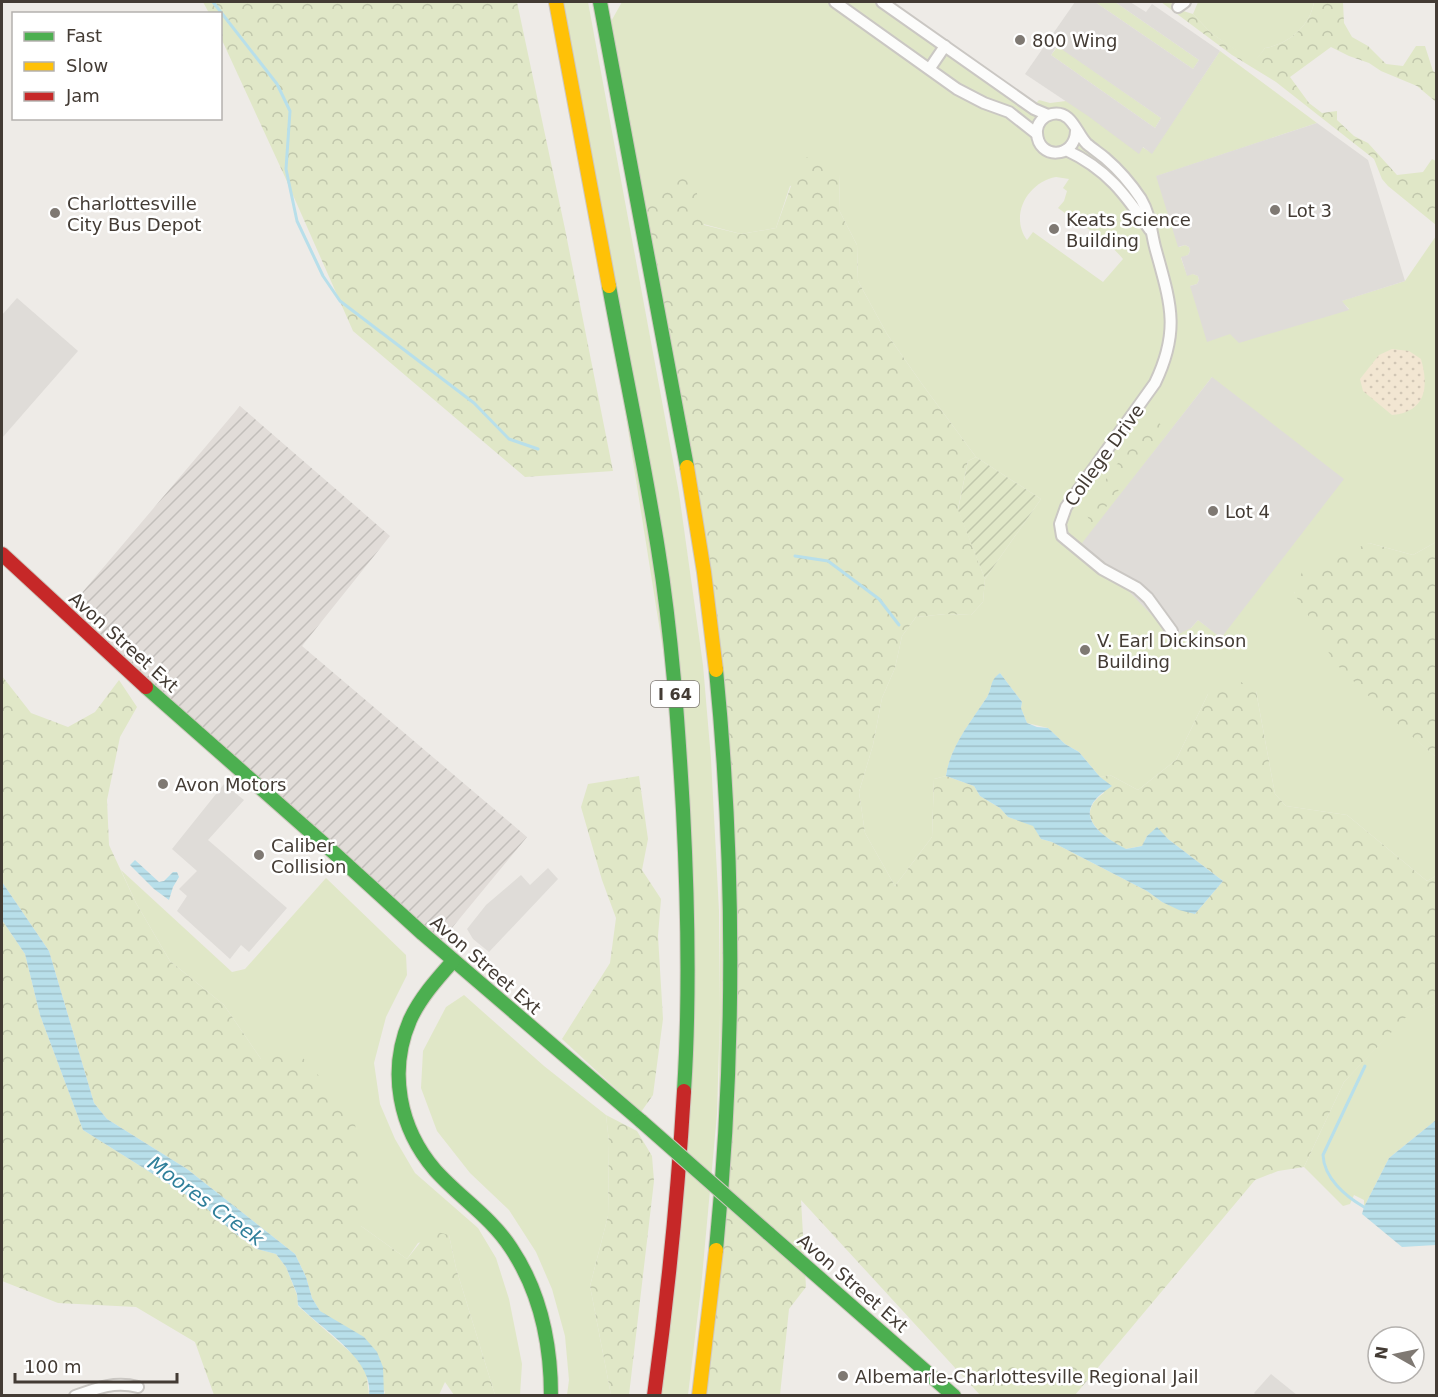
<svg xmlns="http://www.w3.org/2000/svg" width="1438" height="1397" font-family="'DejaVu Sans',sans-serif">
<defs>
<pattern id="industrial-furrows" width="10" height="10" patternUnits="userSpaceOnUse" patternTransform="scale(1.5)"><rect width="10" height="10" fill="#e1dcd8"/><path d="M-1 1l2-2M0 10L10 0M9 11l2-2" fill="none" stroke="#c2beba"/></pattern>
<pattern id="forest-crowns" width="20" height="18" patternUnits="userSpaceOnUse" patternTransform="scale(1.5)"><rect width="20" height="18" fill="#e0e7c7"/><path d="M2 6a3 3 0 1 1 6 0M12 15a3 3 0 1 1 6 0" fill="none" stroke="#c1c7ac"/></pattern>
<pattern id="sand-dots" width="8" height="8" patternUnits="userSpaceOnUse" patternTransform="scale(1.5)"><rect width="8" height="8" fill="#f2e6d2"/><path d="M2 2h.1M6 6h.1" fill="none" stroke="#d1c6b5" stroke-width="1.8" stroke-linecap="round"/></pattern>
<pattern id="garden-furrows" width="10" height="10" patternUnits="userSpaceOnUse" patternTransform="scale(1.5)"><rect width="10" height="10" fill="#e0e7c7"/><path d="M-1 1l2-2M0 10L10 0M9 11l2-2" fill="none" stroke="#c1c7ac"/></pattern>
<pattern id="water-rules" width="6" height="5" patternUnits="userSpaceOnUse" patternTransform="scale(1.5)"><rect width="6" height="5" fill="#b8dfea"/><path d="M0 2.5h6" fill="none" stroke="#9fc0c9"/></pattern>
</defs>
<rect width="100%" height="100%" fill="#eeebe7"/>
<path fill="url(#industrial-furrows)" d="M240 406 390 536 302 646 527 837 437 946 64 614Z"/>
<g fill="#e0e7c7" fill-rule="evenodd">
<path d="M560 2H588L679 493 703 665 711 759 719 911 720 1013 717 1114 701 1288 688 1395H658L668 1334 687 801Z"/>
<path d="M622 2H882L1032 107 1039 100 1050 103 1066 101 1152 153 1220 51 1317 123 1157 176 1179 247 1185 245 1189 247 1190 251 1188 255 1181 258 1187 275 1193 274 1198 276 1199 280 1197 284 1190 286 1230 334 1349 309 1341 301 1405 281 1436 236V542L1413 555 1369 543 1294 593 1418 741 1436 757V876L1427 881 1347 815 1286 806 1275 794 1256 691 1208 694 1176 760 1138 790 1110 775 1100 777 1079 752 1065 744 1048 728 1027 723 1021 708 1022 702 1000 673C989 682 993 687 987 697 971 722 950 747 946 776L934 779 932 837 895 886 865 833 859 792 873 745 882 698 895 668 902 636 916 617 946 614 971 615 983 602 985 579 1041 499 976 457 922 384 887 334 858 281 857 245 839 210 840 174 790 186 776 228 741 234 639 207 605 32ZM1056 177 1069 179 1063 188 1067 191 1064 201 1058 208C1080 224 1106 238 1123 259L1103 282 1033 232 1027 240C1009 215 1028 182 1056 177ZM1212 377 1222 637H1221L1198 620 1191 628 1083 543Z"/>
<path d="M1095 2H1115L1199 60 1193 69Z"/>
<path d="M1198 2H1314C1310 26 1289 44 1265 48L1254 63 1211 33 1193 14Z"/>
<path d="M1058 46 1161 118 1155 128 1051 55Z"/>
<path d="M121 870 232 972 245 969 326 878 406 955 407 975 386 1017 374 1063 380 1104 395 1139 415 1173 478 1228 496 1258 509 1299 522 1364 520 1395H495L456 1268 449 1235 418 1243 407 1259 361 1226V1173L261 1059 224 1005 170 961 136 903Z"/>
<path d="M464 995 544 1066 606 1115 609 1142 608 1216 590 1286 611 1395H567L569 1380 565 1336 552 1289 536 1252 509 1210 470 1173 437 1131 421 1088 423 1051 446 1007Z"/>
<path d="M1436 1004V1120L1389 1158 1364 1207V1200L1354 1195 1350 1204 1343 1206 1304 1167 1344 1082 1405 1017Z"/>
</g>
<g fill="url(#forest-crowns)">
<path d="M203 2H517L565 229 613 471 525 477 353 331 285 177 221 38 220 14 209 13Z"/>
<path d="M1161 2H1171L1180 10 1193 14 1211 33 1254 62 1265 48C1289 44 1310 26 1314 2H1343L1344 23 1352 37 1368 46 1386 64 1403 66 1416 46H1425L1433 71 1436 73V102L1417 86 1381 71 1369 63 1349 56 1331 47 1290 77 1309 103 1322 113 1337 111V120L1354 136 1368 143 1397 175 1423 172 1432 159 1436 161V225L1388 186 1382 179 1374 159 1276 82 1232 55Z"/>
<path d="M824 155 840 174 839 210 857 245 858 281 887 334 922 384 976 457 968 461 958 509 985 579 983 602 971 615 946 614 916 617 902 636 895 668 882 698 873 745 859 792 865 833 895 886 932 837 934 779 946 776 974 786 980 796 1000 808 1008 817 1033 825 1041 839 1052 842 1147 891 1162 902 1195 914 1223 881 1168 839 1157 828 1147 836 1142 846 1125 849C1104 837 1071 816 1104 793L1100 777 1110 775 1138 790 1176 760 1208 694 1241 682 1256 691 1275 794 1286 806 1347 815 1427 881 1436 876V1004L1405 1018 1344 1082 1304 1167 1278 1171 1255 1180 1075 1395H980L801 1200 806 1287 789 1309 780 1395H699L718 1227 722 723 639 207 692 171 704 225 741 234 776 228 801 158Z"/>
<path d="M1152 417 1165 428 1092 526 1084 509Z"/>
<path d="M1436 542V757L1392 719 1334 662 1303 606 1294 594 1302 572 1369 543 1413 555Z"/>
<path d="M2 676 31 713 68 727 95 712 119 680 137 707 120 737 107 800 109 845 136 903 170 961 224 1005 261 1059 294 1048 354 1115 361 1173V1226L407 1259 430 1230 449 1235 456 1268 495 1395H454L445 1382 439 1395H384L385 1392 320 1311 312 1298 306 1277 295 1254 187 1169 107 1119 94 1103 49 951 2 882Z"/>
<path d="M639 776 648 839 642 870 661 899 658 936 663 1019 653 1095 641 1112 562 1039 610 963 616 918 602 880 581 807 588 784Z"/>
<path d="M2 920 25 954 40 1015 83 1130 204 1206 233 1232 257 1249 276 1254 286 1267 297 1295 298 1306 357 1358 366 1371 369 1395H214L195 1342 136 1307 58 1303 2 1281Z"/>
<path d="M606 1115 637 1131 652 1156 654 1181 629 1395H611L590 1286 608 1216 609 1142Z"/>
</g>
<path fill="url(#sand-dots)" d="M1392 349 1409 351 1421 359C1429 387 1426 412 1392 415L1363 391 1360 379 1379 355Z"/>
<path fill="url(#garden-furrows)" d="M976 457 1041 499 985 579 958 510 968 461Z"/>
<g fill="#dfdcd8" fill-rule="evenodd">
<path d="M1075 2H1095L1193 69 1199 60 1115 2H1130L1146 12 1152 4 1220 51 1152 154 1143 147 1139 154 1088 116 1025 74ZM1057 46 1161 118 1155 128 1051 55Z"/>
<path d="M1317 123 1368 160 1405 281 1342 301 1349 310 1239 343 1230 334 1207 342 1190 286 1197 284 1199 280 1198 276 1193 274 1187 276 1181 257 1188 255 1190 251 1189 247 1185 245 1178 247 1156 176Z"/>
<path d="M17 298 78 351 2 438V315Z"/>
<path d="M1212 377 1344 479 1221 638 1198 620 1191 628 1173 637 1082 543Z"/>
<path d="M224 784 244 800 208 840 287 908 249 952 241 945 230 959 177 911 187 896 179 889 197 871 172 849Z"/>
<path d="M548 868 558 879 489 952 473 939 467 929 486 905 521 875 530 885Z"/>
<path d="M1271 1374 1297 1395H1256L1254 1393Z"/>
</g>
<g fill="url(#water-rules)">
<path d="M1000 673 1022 702 1021 708 1027 723 1037 727 1048 728 1065 744 1079 752 1100 777 1112 786C1107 790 1100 794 1096 799 1076 821 1109 840 1126 849L1142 846 1147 836 1157 827 1168 839 1223 881 1195 914 1179 910 1162 902 1147 891 1052 842 1041 839 1033 826 1008 817 1000 808 980 796 974 786 946 776C950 746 971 722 987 697 993 687 989 681 1000 673Z"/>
<path d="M135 860 159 882 164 881 173 872H177L179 877 173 887 169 900 154 889 130 865Z"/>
<path d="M2 882 49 951 94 1103 107 1119 187 1169 295 1254 306 1277 312 1298 320 1311 364 1337 377 1352 383 1367 384 1395H369C374 1359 321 1329 298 1305L297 1294 286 1267 276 1254 257 1249 233 1232 204 1206 83 1130 40 1015 25 954 2 920Z"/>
<path d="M1436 1120V1245L1402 1247 1362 1214 1364 1207 1389 1158Z"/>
</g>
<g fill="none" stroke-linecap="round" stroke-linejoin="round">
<g stroke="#b8dfea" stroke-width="3">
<path d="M213 2 277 84 290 111 286 169 297 221 323 276 340 301 474 403 509 439 538 449"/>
<path d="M795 556 828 561 879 599 899 625"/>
<path d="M1364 1207C1345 1196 1324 1178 1323 1155L1365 1066"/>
</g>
<g stroke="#cac7c3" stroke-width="14">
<g id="street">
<path d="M835 2 957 89 984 103 1009 112 1037 134"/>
<path d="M882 2 1034 109 1048 115"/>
<path d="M1178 7 1185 2"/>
<path d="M930 68 945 46"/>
<path d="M1076 131C1075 159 1038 160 1037 133 1036 124 1043 116 1052 114 1072 110 1076 133 1087 144 1093 149 1099 153 1105 158 1119 170 1131 184 1141 199 1150 214 1151 231 1155 247 1170 302 1181 329 1155 383L1066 507 1060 524 1062 536 1102 569 1137 588 1148 598 1172 631"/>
<path d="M1066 150C1107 169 1125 194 1150 230"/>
<path d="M75 1396C97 1388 115 1381 138 1387"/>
</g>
</g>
<g stroke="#cfc8bf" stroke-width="16">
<g id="fast">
<path d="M600 2 687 467"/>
<path d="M609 286C625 373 644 461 658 549 672 635 678 723 683 810 688 904 690 998 684 1091"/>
<path d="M716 670C735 863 735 1057 716 1250"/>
<path d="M146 687 332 851 423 934 641 1121"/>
<path d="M453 961C437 979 420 998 410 1020 388 1071 399 1128 435 1170 459 1197 491 1217 511 1248 541 1293 551 1343 551 1396"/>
<path d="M768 1233 954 1396"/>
</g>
</g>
<g stroke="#cfc8bf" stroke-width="16">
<g id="slow">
<path d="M556 2 609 286"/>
<path d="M687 467 704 572 716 670"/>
<path d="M699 1396 716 1250"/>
</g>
</g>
<g stroke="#cfc8bf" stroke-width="16">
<g id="jam">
<path d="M2 554 146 687"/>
<path d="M654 1396C668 1294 678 1193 684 1091"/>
</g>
</g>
<use href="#street" stroke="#fcfcfb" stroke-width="10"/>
<use href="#fast" stroke="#4caf50" stroke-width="14"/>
<use href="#slow" stroke="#ffc107" stroke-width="14"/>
<use href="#jam" stroke="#c62828" stroke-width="14"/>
<g stroke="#cfc8bf" stroke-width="16" stroke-linecap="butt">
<path id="fast-bridge" d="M641 1121 768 1233"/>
</g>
<use href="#fast-bridge" stroke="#4caf50" stroke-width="14"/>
</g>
<g fill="#7f7973" stroke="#fff" stroke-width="2">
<circle cx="1020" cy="40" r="6"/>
<circle cx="1275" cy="210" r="6"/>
<circle cx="55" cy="213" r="6"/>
<circle cx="1054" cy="229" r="6"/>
<circle cx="1213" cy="511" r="6"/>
<circle cx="1085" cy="650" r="6"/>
<circle cx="163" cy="784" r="6"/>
<circle cx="259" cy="855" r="6"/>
<circle cx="843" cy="1376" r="6"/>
</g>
<g text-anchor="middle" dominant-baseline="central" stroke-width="5" stroke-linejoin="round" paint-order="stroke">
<rect fill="#fff" stroke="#7b7671" stroke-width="1.5" x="651" y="681" width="48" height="26" rx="4.5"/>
<g font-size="16" font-weight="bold" fill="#433b34">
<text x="675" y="694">I 64</text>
</g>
<g font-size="18" fill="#433b34" stroke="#fff" text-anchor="start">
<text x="1032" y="40">800 Wing</text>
<text x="67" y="203">Charlottesville<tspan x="67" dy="21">City Bus Depot</tspan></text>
<text x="1287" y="210">Lot 3</text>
<text x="1066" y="219">Keats Science<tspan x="1066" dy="21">Building</tspan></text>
<text x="1225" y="511">Lot 4</text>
<text x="1097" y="640">V. Earl Dickinson<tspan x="1097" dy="21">Building</tspan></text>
<text x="175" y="784">Avon Motors</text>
<text x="271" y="845">Caliber<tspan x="271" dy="21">Collision</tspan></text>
<text x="855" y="1376">Albemarle-Charlottesville Regional Jail</text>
</g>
<g font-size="18" fill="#433b34" stroke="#fff">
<text transform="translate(1104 455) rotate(-54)">College Drive</text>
<text transform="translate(124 642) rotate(42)">Avon Street Ext</text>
<text transform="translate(486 965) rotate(41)">Avon Street Ext</text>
<text transform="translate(853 1283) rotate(41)">Avon Street Ext</text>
</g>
<g font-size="20" font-style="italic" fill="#2f7f9a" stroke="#fff">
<text transform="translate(206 1201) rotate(36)">Moores Creek</text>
</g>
</g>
<rect width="1438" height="1397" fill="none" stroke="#433b34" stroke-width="6"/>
<rect x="12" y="12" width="210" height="108" fill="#ffffff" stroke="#b4b1ae" stroke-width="1.5"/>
<rect x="24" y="32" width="30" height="9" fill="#4caf50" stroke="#b4b1ae" stroke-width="1.5"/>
<text x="66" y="42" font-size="18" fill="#433b34">Fast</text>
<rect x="24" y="62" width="30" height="9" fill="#ffc107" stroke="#b4b1ae" stroke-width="1.5"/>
<text x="66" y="72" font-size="18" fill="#433b34">Slow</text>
<rect x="24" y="92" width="30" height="9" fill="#c62828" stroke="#b4b1ae" stroke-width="1.5"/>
<text x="66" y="102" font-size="18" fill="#433b34">Jam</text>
<g transform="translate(1396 1355) rotate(279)"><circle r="28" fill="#ffffff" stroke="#b4b1ae" stroke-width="1.5"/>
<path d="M0-4.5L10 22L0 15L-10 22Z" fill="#7f7973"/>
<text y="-9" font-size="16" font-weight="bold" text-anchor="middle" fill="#433b34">N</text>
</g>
<path d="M15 1373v9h162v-9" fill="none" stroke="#433b34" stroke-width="3"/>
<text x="24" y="1373" font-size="18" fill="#433b34" stroke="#ffffff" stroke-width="4.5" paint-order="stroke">100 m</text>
</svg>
